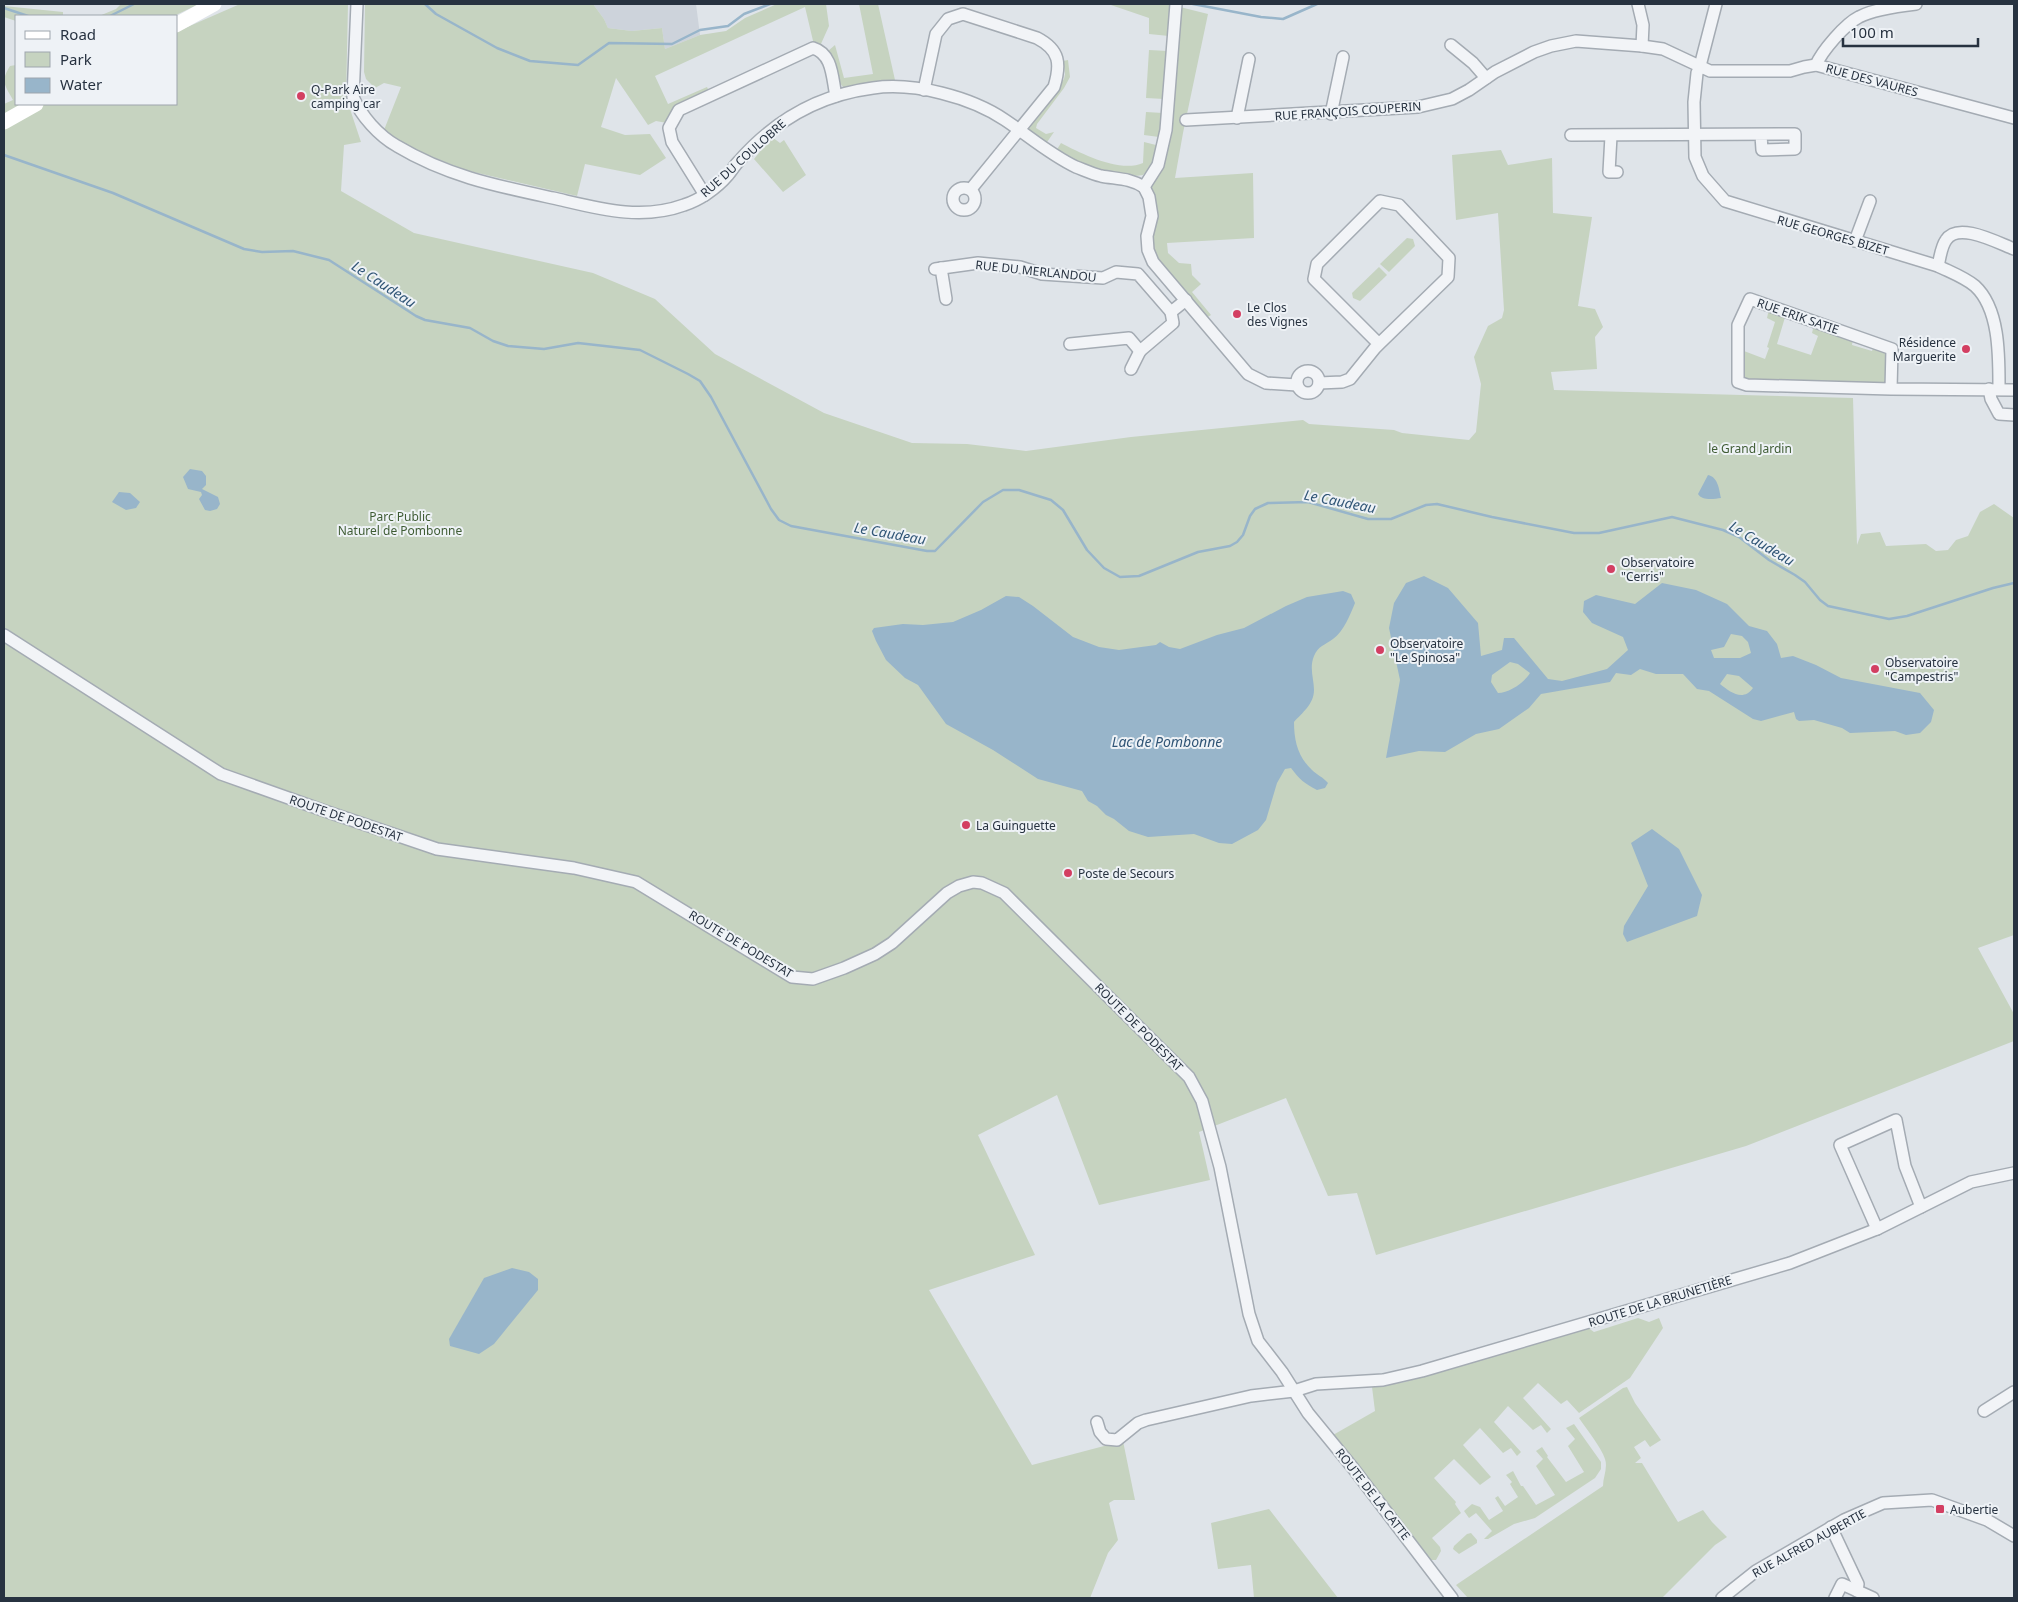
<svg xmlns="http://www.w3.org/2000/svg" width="2018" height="1602" font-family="'Noto Sans',sans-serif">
<rect width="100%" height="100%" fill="#dfe4e9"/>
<path fill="#cdd3db" d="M593 4H696L700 35 665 49 662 28 632 31 608 28 604 19Z"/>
<g fill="#c6d3c0">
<path d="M121 4H199L174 16H99L116 9Z"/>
<path d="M240 4H348L346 97 361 142 344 145 341 191 414 233 593 273 655 299 715 354 824 413 912 443 967 444 1026 451 1131 437 1303 420 1309 424 1394 430 1402 433 1469 440 1476 432 1481 384 1474 357 1488 326 1502 318 1504 310 1498 213 1456 220 1452 155 1501 150 1508 165 1552 158 1553 213 1592 217 1578 306 1595 309 1603 327 1595 337 1597 369 1551 372 1554 390 1853 398 1857 545 1861 534 1880 532 1886 546 1926 544 1936 551 1948 550 1956 540 1968 536 1980 512 1994 504 2014 518V935L1978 948 2014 1014V1041L1746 1146 1376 1255 1357 1193 1328 1196 1286 1098 1199 1132 1210 1180 1099 1205 1057 1095 978 1135 1035 1255 929 1290 1032 1465 1123 1441 1135 1500H1114L1109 1503 1118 1540 1108 1553 1090 1598H4V104L13 100C5 85 0 82 10 66L16 65V104H176V32Z"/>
<path d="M365 4H593L604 19 608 28 632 31 662 28 665 49 700 35 726 31 745 18 777 4H826L829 26 820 46 814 45 805 7 655 76 668 104 707 87 709 91 667 123 656 121 648 125 616 78 601 127 625 135 650 134 666 158 640 175 585 164 577 196 465 170 415 150 384 130 401 87 384 83 375 88 366 79 364 72Z"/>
<path d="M859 4H878L895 80 844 88 839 82 828 51 835 45 844 78 873 74Z"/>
<path d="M1108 4H1170L1169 36 1149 34V18Z"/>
<path d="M4 6 63 12V16H16V21L4 17Z"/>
<path d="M1180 7 1208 14 1183 133 1175 178 1253 173 1254 238 1167 243 1168 253 1179 263 1191 264 1192 275 1201 284 1192 292 1211 315 1206 318 1158 262 1152 247 1156 205 1151 187 1163 166 1172 123 1177 73Z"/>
<path d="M1149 50 1168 51 1164 99 1146 98Z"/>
<path d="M1068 60 1070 77 1064 88 1037 124 1036 128 1046 134 1054 132 1045 145 1029 134V125L1064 79 1065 74 1063 61Z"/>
<path d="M1146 112 1163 113 1159 137 1144 135Z"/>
<path d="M772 137 780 143 784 140 806 175 783 192 754 159Z"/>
<path d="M1144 142 1156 145 1155 161 1143 175C1114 180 1082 164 1056 151L1061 143C1082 154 1120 173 1143 163Z"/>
<path d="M1407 238 1413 239 1415 246 1389 272 1380 264Z"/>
<path d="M1379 267 1387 275 1360 301 1353 298 1352 293Z"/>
<path d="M1769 309 1786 314 1777 344 1811 355 1818 336 1812 333 1814 325 1853 338 1852 345 1872 351 1874 346 1888 351 1887 385 1745 380 1741 376 1744 351 1765 359 1769 348 1767 347 1775 322 1767 318Z"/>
<path d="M1638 1318 1649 1322 1659 1318 1663 1328 1630 1378 1579 1413 1567 1400 1561 1404 1538 1383 1523 1398 1551 1429 1547 1433 1541 1425 1533 1430 1508 1406 1494 1422 1521 1452 1517 1456 1511 1448 1503 1453 1480 1428 1463 1445 1491 1477 1480 1485 1454 1459 1434 1478 1456 1502 1455 1504 1461 1513 1432 1538 1440 1547 1441 1551 1436 1560H1429L1333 1435 1375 1411 1372 1387 1405 1382 1587 1327 1594 1332Z"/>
<path d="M1627 1387 1635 1403 1661 1440 1650 1447 1645 1440 1634 1447 1641 1458 1635 1463H1642L1678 1522 1703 1510 1712 1522 1727 1537 1715 1545 1662 1598H1468L1456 1585 1603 1486C1603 1477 1608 1468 1605 1459 1601 1447 1587 1430 1579 1418L1623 1388Z"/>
<path d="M1574 1424 1601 1462V1469L1595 1478 1535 1518 1514 1524 1488 1539H1484L1492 1531 1476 1513 1469 1518 1464 1511 1472 1504 1480 1507 1489 1520 1503 1511 1495 1498 1498 1496 1505 1506 1518 1497 1510 1484 1512 1482 1506 1475 1513 1471 1521 1486H1523L1536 1505 1555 1495 1536 1466 1543 1459 1536 1451 1542 1447 1548 1456 1547 1457 1566 1482 1584 1472 1568 1446 1575 1439 1566 1428Z"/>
<path d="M1269 1509 1338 1598H1254L1251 1565 1218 1569 1211 1523Z"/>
<path d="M1471 1533 1477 1540V1543L1459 1554 1453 1549 1454 1546 1467 1534Z"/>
</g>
<g fill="#98b5ca" fill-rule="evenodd">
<path d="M190 469 202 471 206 476V485L202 489 218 497 220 504 217 509 210 511 205 510 199 499 202 495 201 492 188 489 183 477Z"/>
<path d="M1708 475C1718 477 1719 489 1721 498 1714 499 1702 501 1698 494Z"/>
<path d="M119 492 130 493 140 502 136 508 126 510 112 502Z"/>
<path d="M1424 576 1448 588 1478 623 1481 656 1502 650 1504 638H1514L1548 679 1562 681 1607 669 1628 650 1623 637 1592 623 1583 612 1584 601 1596 595 1635 604 1662 583 1696 590 1727 604 1749 626 1767 631 1777 644 1781 658 1793 656 1816 665 1841 678 1920 693 1934 710 1931 722 1920 733 1906 735 1895 731 1850 733 1842 728 1814 720 1799 721 1796 719 1794 712 1761 721 1753 719 1709 691 1697 689 1683 674H1656L1640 669 1631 675 1616 673 1610 682 1541 694 1529 708 1499 729 1476 734 1445 752 1419 751 1386 758 1400 680 1389 628 1394 603 1406 583ZM1731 634 1742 636 1748 642 1751 653 1740 658H1714L1711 650 1724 647ZM1510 662 1518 664 1530 673C1524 683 1509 693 1498 693L1491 682 1492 675ZM1727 674 1739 676 1753 688C1743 702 1730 692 1720 684Z"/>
<path d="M1343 591 1351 594 1355 603C1350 615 1344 631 1333 639 1325 645 1318 646 1314 656 1309 668 1314 679 1314 690 1314 704 1302 713 1294 722 1294 741 1298 757 1312 770 1317 775 1323 777 1328 783L1325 788 1317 790C1305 784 1299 779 1291 768L1285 769 1277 783 1266 820 1258 830 1232 844 1219 843 1194 834 1148 837 1129 831 1114 819 1106 815 1097 806 1088 801 1082 791 1038 779 993 750 946 724 918 685 905 678 886 660 876 641 872 631 874 628 903 624 923 625 953 622 981 610 1006 596 1019 597 1033 606 1073 637 1099 647 1119 650 1156 645 1160 642 1169 647 1180 649 1217 635 1244 628 1286 606 1307 597Z"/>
<path d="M1652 829 1679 849 1702 895 1697 916 1627 942 1623 934 1624 926 1648 886 1631 843Z"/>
<path d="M512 1268 529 1272 538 1279V1290L494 1344 479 1354 450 1346 449 1339 484 1278Z"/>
</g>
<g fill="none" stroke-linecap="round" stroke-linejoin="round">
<g stroke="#98b5ca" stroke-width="2.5">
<path d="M425 4 436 14 497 48 530 61 578 65 609 43 672 44 700 30 728 26 744 14 770 4"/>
<path d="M1193 4 1261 17 1283 19 1317 4"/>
<path d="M4 8 28 16"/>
<path d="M110 16 134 4"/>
<path d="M4 155 113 193 244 249 262 252 293 251 329 260 416 316 425 320 470 328 493 341 508 346 544 349 578 343 640 350 688 374 700 381 711 397 771 509 779 520 791 526 927 551H935L983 502 1003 490H1019L1051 500 1063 510 1087 550 1104 568 1120 577 1139 576 1198 552 1230 546 1237 542 1243 535 1250 516 1255 509 1268 503 1308 502 1368 519H1391L1426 505 1437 504 1492 517 1574 533H1599L1672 517 1723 530 1739 537 1769 560 1795 575 1805 582 1820 600 1828 606 1889 619 1907 616 1993 588 2014 583"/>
</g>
<g stroke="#a4abb3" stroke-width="14">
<g id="street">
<path d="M357 4 353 97C361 116 379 136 397 146 447 176 497 186 553 198 597 208 640 221 684 205 700 200 717 188 728 175 732 170 735 165 739 161 775 120 818 95 873 88 914 82 971 97 1005 120 1029 136 1049 154 1076 167 1084 170 1093 174 1101 176 1117 179 1130 178 1144 187"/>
<path d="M1638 4 1643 25 1642 46"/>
<path d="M1716 4 1700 66 1697 73 1694 102 1695 157 1703 176 1725 201 1938 266C1950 272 1964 277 1975 286 2000 309 1999 357 1999 389"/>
<path d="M1451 45 1473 63 1486 78"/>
<path d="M1816 65C1822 51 1845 24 1859 17 1874 9 1899 6 1916 4"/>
<path d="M924 90 936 34 948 19 963 14 1037 38C1060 50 1061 64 1054 87L971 189"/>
<path d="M1331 114 1343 57"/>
<path d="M1237 118 1249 59"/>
<path d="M1186 120 1418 107 1452 99 1469 90 1495 72 1534 52 1551 46 1576 41 1642 46 1663 49 1710 71H1790L1804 67 1816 65 2014 118"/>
<path d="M1571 135 1795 134V149L1762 150 1761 135"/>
<path d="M1611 136 1609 172H1617"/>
<path d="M1144 187 1149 197 1152 216 1147 236 1148 250 1153 262 1248 374 1266 383 1297 385"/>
<path d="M1144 187 1158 165 1166 130 1176 4"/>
<circle cx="964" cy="199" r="11"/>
<path d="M705 195 672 142 669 128 679 110 813 48C833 54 832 78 836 96"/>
<path d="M1855 241 1870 201"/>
<path d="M1938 266C1940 258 1941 247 1946 240 1958 221 1998 243 2014 249"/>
<path d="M941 268 946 299"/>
<path d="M935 269 978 263 1020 267 1042 274 1103 278 1116 272 1138 274 1171 312"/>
<path d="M1070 344 1129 338 1140 351 1173 323 1171 312 1186 300"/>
<path d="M1131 369 1140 351"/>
<circle cx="1308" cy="382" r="11"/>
<path d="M1319 383 1342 382 1350 379 1375 348 1379 344 1448 277 1449 258 1399 205 1380 201 1317 264 1314 279 1379 344"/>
<path d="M1891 389 1892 349 1750 299 1738 325V382L1747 385 1891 389 2014 390"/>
<path d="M1989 389 1991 399 1999 414 2014 415"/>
<path d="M4 635 221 774 325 811 437 849 574 868 636 882 792 977 813 979 844 968 875 954 892 943 947 893 959 886 973 882 982 883 1004 893 1189 1077 1202 1101 1220 1167 1249 1314 1258 1341 1282 1372 1308 1413 1353 1468 1452 1598"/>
<path d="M1877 1229 1840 1145 1896 1120 1905 1166 1921 1207"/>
<path d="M1984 1411 2014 1392"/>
<path d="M1097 1422 1100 1432 1106 1439 1117 1440 1138 1423 1146 1420 1251 1396 1294 1391 1316 1384 1383 1380 1422 1371 1790 1263 1877 1229 1971 1182 2014 1173"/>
<path d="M1831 1527 1858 1584 1857 1591"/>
<path d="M1722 1598 1756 1571 1844 1520 1883 1503 1932 1500 1987 1520 2014 1536"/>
<path d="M1835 1598 1842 1584 1873 1598"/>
</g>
</g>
<use href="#street" stroke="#f2f4f7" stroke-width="11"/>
<g stroke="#fff" stroke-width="15">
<path d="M176 25 214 4"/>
<path d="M4 122 36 104"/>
</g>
</g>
<g fill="#d33f62" stroke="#eef2f6" stroke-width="2">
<circle cx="301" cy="96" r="5"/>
<circle cx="1237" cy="314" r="5"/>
<circle cx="1966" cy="349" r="5"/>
<circle cx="1611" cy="569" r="5"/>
<circle cx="1380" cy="650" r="5"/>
<circle cx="1875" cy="669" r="5"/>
<circle cx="966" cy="825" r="5"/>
<circle cx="1068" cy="873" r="5"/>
<rect x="1935" y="1504" width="10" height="10" rx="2.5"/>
</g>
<g text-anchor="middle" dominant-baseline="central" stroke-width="4" stroke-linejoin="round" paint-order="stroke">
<g font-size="12" fill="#273240" stroke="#eef2f6">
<text transform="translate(1872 80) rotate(15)">RUE DES VAURES</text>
<text transform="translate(1348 111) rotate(-4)">RUE FRANÇOIS COUPERIN</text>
<text transform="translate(743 158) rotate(-42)">RUE DU COULOBRE</text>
<text transform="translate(1833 235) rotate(16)">RUE GEORGES BIZET</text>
<text transform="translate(1036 271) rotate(6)">RUE DU MERLANDOU</text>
<text transform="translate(1798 316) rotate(19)">RUE ERIK SATIE</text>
<text transform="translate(346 818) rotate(19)">ROUTE DE PODESTAT</text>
<text transform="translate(741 944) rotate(31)">ROUTE DE PODESTAT</text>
<text transform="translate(1139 1027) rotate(45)">ROUTE DE PODESTAT</text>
<text transform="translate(1660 1301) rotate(-17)">ROUTE DE LA BRUNETIÈRE</text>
<text transform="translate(1373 1494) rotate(52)">ROUTE DE LA CATTE</text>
<text transform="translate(1809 1543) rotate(-29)">RUE ALFRED AUBERTIE</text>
</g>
<g font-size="12" fill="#273240" stroke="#eef2f6" text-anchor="start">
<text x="311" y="89">Q-Park Aire<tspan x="311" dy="14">camping car</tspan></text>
<text x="1247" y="307">Le Clos<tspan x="1247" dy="14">des Vignes</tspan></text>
<text x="1956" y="342" text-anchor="end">Résidence<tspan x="1956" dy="14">Marguerite</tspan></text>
<text x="1621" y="562">Observatoire<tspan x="1621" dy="14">"Cerris"</tspan></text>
<text x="1390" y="643">Observatoire<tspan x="1390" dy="14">"Le Spinosa"</tspan></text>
<text x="1885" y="662">Observatoire<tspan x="1885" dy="14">"Campestris"</tspan></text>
<text x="976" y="825">La Guinguette</text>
<text x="1078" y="873">Poste de Secours</text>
<text x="1950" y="1509">Aubertie</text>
</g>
<g font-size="12" fill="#3f5c34" stroke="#eef2f6">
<text x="1750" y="448">le Grand Jardin</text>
<text x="400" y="516">Parc Public<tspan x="400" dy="14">Naturel de Pombonne</tspan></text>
</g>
<g font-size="14" font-style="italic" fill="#305576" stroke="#eef2f6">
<text transform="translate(384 284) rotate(33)">Le Caudeau</text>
<text transform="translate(1340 501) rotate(11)">Le Caudeau</text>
<text transform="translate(890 533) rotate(10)">Le Caudeau</text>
<text transform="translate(1762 543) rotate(31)">Le Caudeau</text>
<text x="1167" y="741">Lac de Pombonne</text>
</g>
</g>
<rect width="2018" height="1602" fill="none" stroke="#273240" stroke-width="10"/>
<rect x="15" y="15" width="162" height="90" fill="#eef2f6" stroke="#9ea5ad"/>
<rect x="25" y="31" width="25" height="8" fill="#ffffff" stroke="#9ea5ad"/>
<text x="60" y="40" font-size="15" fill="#273240">Road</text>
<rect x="25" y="52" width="25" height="15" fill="#c6d3c0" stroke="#9ea5ad"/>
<text x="60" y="65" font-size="15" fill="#273240">Park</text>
<rect x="25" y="78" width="25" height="15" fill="#98b5ca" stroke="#9ea5ad"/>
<text x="60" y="90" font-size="15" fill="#273240">Water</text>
<path d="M1843 38v8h135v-8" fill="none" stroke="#273240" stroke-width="2.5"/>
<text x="1850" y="38" font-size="15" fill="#273240" stroke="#eef2f6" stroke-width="4" paint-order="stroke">100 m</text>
</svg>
